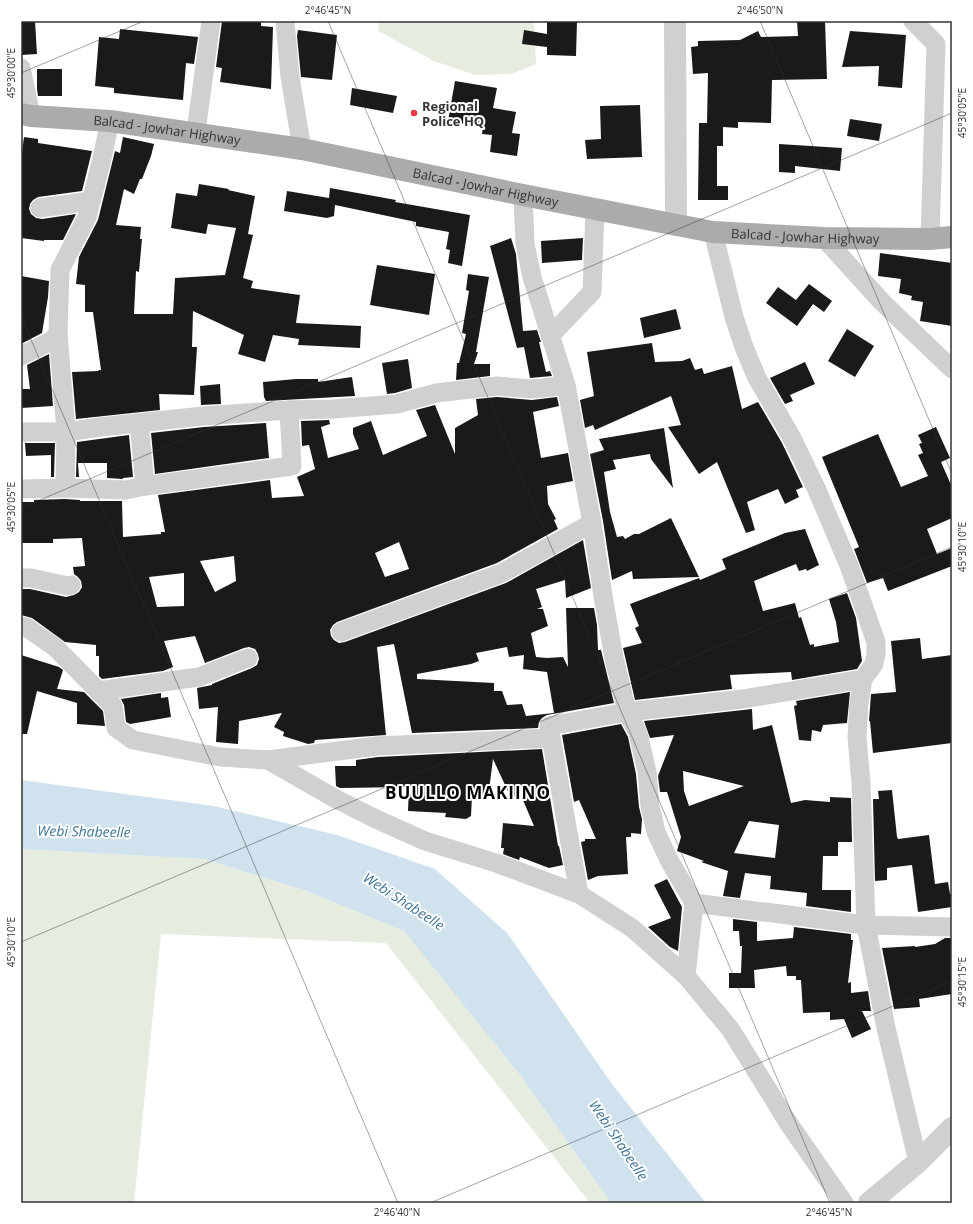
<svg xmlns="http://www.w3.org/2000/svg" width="973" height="1224" font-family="'Open Sans',sans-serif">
<rect width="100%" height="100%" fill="#fff"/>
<g fill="#e6ecdf">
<path d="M379 21H534L536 64 512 74 475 75 434 61 378 31Z"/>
<path d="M21 849 204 859 307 891 405 931 520 1075 611 1203H590L386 943 161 934 134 1203H21Z"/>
</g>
<path fill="#cfe2ee" d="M21 780 214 806 337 835 435 869 508 934 612 1084 706 1203H611L520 1075 404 931 307 891 204 859 21 849Z"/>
<g fill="#1a1a1a" fill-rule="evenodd">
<path d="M21 21H35L37 54 21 55Z"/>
<path d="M222 21H261V26L273 27 271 89 220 82 222 68 216 67Z"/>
<path d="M547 21H577L576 56 547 55V47L522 44 524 30 547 34Z"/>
<path d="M797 21H825L827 79 772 80 771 123 738 122V128L723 127V146H717V186H728V200H698L699 123H707L708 73 693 74 691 47 698 46V41L740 40 758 31 761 37 798 36Z"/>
<path d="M120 29 198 37 194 64 186 63 183 100 114 93V88L95 86 99 37 119 39Z"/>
<path d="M298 30 337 35 332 80 301 77 297 36Z"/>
<path d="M850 31 906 35 902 88 878 86 879 66 842 67Z"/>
<path d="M37 69H62V96H38L37 89Z"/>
<path d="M455 81 497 88 493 108 516 112 512 133 520 134 517 156 490 152 492 135 482 134 483 127 448 121Z"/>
<path d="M352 88 397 96 393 113 350 105Z"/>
<path d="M640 105 642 157 587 159 585 140 601 139 600 106Z"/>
<path d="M850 119 882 124 879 141 847 136Z"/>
<path d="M24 137 38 139V143L92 151 82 191 38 197 33 200 30 204 29 209 31 214 36 218 42 219 76 214 63 240H44V241L21 238V159Z"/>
<path d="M123 137 154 144 151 156 142 179H140L134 194 124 189 116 225 141 227 140 239H142L139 272 136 271 134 314H173L175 278 225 275 236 228 208 224 206 234 171 228 176 193 197 196 199 184 229 189 228 190 255 196 248 234 253 235 243 278 253 281 251 288 300 295 296 323 361 326 360 348 298 345 299 339 273 335 265 362 238 354 244 335 193 311 192 347H197L194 395 159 394 160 410 76 419 72 372 99 371 98 370H101L93 312H85V285L76 284 79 257 98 220 115 151 120 153Z"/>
<path d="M779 144 842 148 840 171 795 166V173L779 172Z"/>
<path d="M330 188 396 200 395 202 470 215 462 266 448 263 450 250 446 249 449 232 416 226V222L335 205 334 216 327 218 284 211 287 191 329 198Z"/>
<path d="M511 238 516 254 523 331 537 330 541 342H539L546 372 550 371 552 376 530 378 524 347 517 348 490 246Z"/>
<path d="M583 238 582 260 542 263 541 241Z"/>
<path d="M880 253 952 263V326L920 321 923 302 911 300 912 296 899 293 901 279 878 276Z"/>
<path d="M377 265 435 274 429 315 370 305Z"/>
<path d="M468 274 489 277 476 352H478L474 364H490V376L456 380 457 363H459L466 334 462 333 469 291 466 290Z"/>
<path d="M21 276 49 281 48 297 42 333 21 344Z"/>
<path d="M809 284 832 301 824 312 813 304 797 326 766 303 778 287 796 300Z"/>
<path d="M676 309 681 329 644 338 640 318Z"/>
<path d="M847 329 874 346 855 377 828 361Z"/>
<path d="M652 343 655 362 682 361 690 358 695 370 702 368 704 374 732 366 742 409 758 402 782 443 803 487 796 490 799 497 785 504 778 489 747 502 755 530 746 533 717 462 699 474 668 427 681 425 671 396 595 430 593 425 585 428 580 400 594 396 587 352Z"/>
<path d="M49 354 53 406 21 408V389H30L27 365Z"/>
<path d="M408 359 412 388 395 393 387 394 382 363Z"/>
<path d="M805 362 815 384 790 395 793 401 785 404 770 378Z"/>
<path d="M352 377 355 396 266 401 264 397 263 382 296 379H318V382Z"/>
<path d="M220 384 221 404 201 405 200 386Z"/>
<path d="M497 397 532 400 557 397 559 406 533 412 541 458 568 453 573 481 547 486 548 504 556 519 554 520 558 529 497 563 337 622 333 625 330 630 331 636 334 640 339 643 345 642 506 583 583 540 591 588 566 598 565 580 536 589 542 607 537 609H543L548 626 531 633 536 657 547 658 563 657 568 667 566 608H594L597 625 598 650H601L614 703 547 715 542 718 539 722 538 728 412 733 394 644 377 647 386 735 315 740 314 743 308 744 283 736 284 732 274 727 282 713 239 721 238 744 216 742 218 707 199 709 197 688 212 685V684L252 668 257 665 259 659 258 654 255 649 249 647 244 648 205 663 195 636 164 641 173 667 163 671 102 679 99 676V656H96V645L65 642 32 618 21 615V589H30L66 597 74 595 79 592 82 587 81 581 78 577 74 574 73 567 85 566 82 538 53 539V543H22V502H34V500L65 499 80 500V501H122L123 537 161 534V532H165L158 495 270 480 272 498 304 496 297 477 315 469 309 445 302 446 301 421 329 420 330 424 321 427 328 458 359 449 353 434V428L371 421 383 455 427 436 416 410 435 405 455 454V428L478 415 476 399ZM399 542 409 569 385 577 375 553ZM234 556 236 581 215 592 200 561ZM184 573V606L157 607 149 577ZM507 647 509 657 524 655 523 669 547 672 554 713 526 716 522 704 507 705 502 691H494V683L417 679V674L471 664 479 661 476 653Z"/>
<path d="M266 423 269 458 155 474 151 433 204 427Z"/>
<path d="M936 427 950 458 941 462 952 487V518L927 529 937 554 952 548V566L888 591 883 578 867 583 854 549 859 547 822 457 878 434 901 487 928 476 918 455 923 453 919 444 922 443 918 435Z"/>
<path d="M664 428 673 488 651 459 650 454 613 460 616 469 604 472 610 512 617 537 623 536 625 539 634 534H639L671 518 699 577 633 579 632 571 612 580 603 521 590 454 604 450 599 439Z"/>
<path d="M129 435 133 477 123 478V479L107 478V463H78L79 477H76L77 442Z"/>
<path d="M25 443H55L54 477H51V455L26 456Z"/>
<path d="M805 529 819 565 807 571 806 569 799 571 796 564 754 581 763 611 795 603 799 618 801 617 810 645 814 644V647L839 642 836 622 829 599 847 593 856 618 862 661 857 669 792 680 791 672 730 675 732 689 635 700 623 648 642 643 635 628 639 626 630 604 699 578 700 580 726 569 722 559 785 533Z"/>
<path d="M920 638 922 659 952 655V743L873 753 870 721H869L871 694 896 692 891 641Z"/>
<path d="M21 655 59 667 63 670 57 689 84 692 103 711 105 726 77 724V703L37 691 27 734H21Z"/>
<path d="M850 692 847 723 823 725 821 732 812 730 811 741 799 740 794 706 797 705 796 701Z"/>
<path d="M161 693V698L168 697 171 717 130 724 126 722 124 705 121 699Z"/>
<path d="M752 709 753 730 772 725 791 803 805 800 830 802V797L851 798 852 842H838V856H823L822 890H851V912L806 906 807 893 770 889 771 876 745 873 740 898 723 896 728 871 701 862 704 861 677 851 681 837 667 792H660L658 776 674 735 650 738 644 721ZM683 771 744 786 689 806 684 791ZM749 821 779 825 775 858 734 853Z"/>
<path d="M621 724 628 737 636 774 639 807 642 819 641 834 631 833V837H626L628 874 598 876 588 880 581 842 585 841V839H596L579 800 574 802 562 735Z"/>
<path d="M542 749 558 846H559L563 865 549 868 520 857 519 860 503 854 504 848H501L503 823 534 826 520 793 511 798 493 759 488 798 472 796 471 816 466 819 445 817 446 813 408 811 409 787 340 788 336 786 335 766H356V760L378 757Z"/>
<path d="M892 790 897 837 898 839 929 835 935 884 948 882 950 894H952V907L918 912 912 865 887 868V880L875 881 873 799H879L878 791Z"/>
<path d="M667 879 682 907 678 951 670 947 648 927 671 918 654 885Z"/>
<path d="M733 919 757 922V941L793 938 794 927 851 934V940H853L848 983 851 982V993L868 991 871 1011H862L871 1029 852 1038 844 1019 830 1020V1012L803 1013 801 980H796V976H787L786 966 754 970 755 988H729V973H741L742 946H740L739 931H733Z"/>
<path d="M945 938H952V994L919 999 920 1007 894 1009 882 948 915 946V947L935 944Z"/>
</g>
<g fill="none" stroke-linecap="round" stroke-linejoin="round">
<g stroke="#d0d0d0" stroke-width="19">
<path d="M285 21 290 77 302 149"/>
<path d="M913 21 936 44 930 239"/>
<path d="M21 68 31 116"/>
<path d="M196 132 211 21"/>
<path d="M523 195 525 244 532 277 566 385 592 523 603 596 614 658 627 712 638 733 647 772 650 806 656 832 669 860 694 903 686 976"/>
<path d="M40 208 91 201"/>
<path d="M713 232 734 317 744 347 757 378 792 438 817 490 850 568 876 642V654L874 664 863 679 859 702 857 737 861 783 866 925 886 1028 918 1162"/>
<path d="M824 238 882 302 952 369"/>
<path d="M58 333 66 432 65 488"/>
<path d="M550 336 592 292 595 209"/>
<path d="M21 356 53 340 58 333 60 270 87 217 101 163 110 121"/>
<path d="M139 423 145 486"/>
<path d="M21 432H66L100 427 203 416 289 410 333 409 397 404 436 393 497 386 531 389 543 388 566 385"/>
<path d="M21 489 65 488 126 490 145 486 292 466 289 410"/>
<path d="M21 578H31L68 586 71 585"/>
<path d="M21 626 26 627 56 648 113 706 116 728 133 740 220 757 268 760 377 746 551 738"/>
<path d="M341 632 502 573 592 523"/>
<path d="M98 691 199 677 248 658"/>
<path d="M268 760 336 799 376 819 425 841 496 863 579 894 632 928 686 976 731 1030 789 1124 844 1203"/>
<path d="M579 894 549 726 627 712 743 699 863 679"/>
<path d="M694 903 866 925 952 927"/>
</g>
<g stroke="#d0d0d0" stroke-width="22">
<path d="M675 21 676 225"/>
<path d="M869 1203 918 1162 952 1128"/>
</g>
<path stroke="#ababab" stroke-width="22" id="s1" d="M21 114 31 116 110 121 302 149 523 195 713 232 824 238 930 239 952 237"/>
</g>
<path fill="none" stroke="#333" stroke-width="1" stroke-opacity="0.45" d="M328 21 830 1203M760 21 952 474M21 73 144 21M21 316 398 1203M21 508 952 113M21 942 952 547M430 1203 952 981"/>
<circle fill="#e63946" stroke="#fff" stroke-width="1.5" cx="414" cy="113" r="4"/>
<g text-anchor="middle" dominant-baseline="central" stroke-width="4" stroke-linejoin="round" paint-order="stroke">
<g font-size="13" font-weight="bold" fill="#333" stroke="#fff" text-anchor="start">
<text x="422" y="106">Regional<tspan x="422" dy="15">Police HQ</tspan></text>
</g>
<g font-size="13" fill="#333" stroke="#fff">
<text stroke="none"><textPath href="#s1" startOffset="147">Balcad - Jowhar Highway</textPath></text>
<text stroke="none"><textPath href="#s1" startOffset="471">Balcad - Jowhar Highway</textPath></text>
<text stroke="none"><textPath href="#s1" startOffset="795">Balcad - Jowhar Highway</textPath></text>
</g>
<g font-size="14" font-style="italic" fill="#3f7597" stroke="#fff">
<text transform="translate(84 831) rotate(1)">Webi Shabeelle</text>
<text transform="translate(404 901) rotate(33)">Webi Shabeelle</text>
<text transform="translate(619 1140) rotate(56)">Webi Shabeelle</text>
</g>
<g font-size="17" font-weight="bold" letter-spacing="1" fill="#000" stroke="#fff">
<text x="468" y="792">BUULLO MAKIINO</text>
</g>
</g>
<rect width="973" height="1224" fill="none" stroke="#ffffff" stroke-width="44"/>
<rect x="22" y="22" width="929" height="1180" fill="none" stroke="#333" stroke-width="1.5"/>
<g font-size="10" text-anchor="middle" fill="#333">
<text x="328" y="14">2°46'45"N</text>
<text x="760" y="14">2°46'50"N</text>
<text transform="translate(11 73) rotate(-90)" y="4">45°30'00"E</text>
<text transform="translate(962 113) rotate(-90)" y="4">45°30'05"E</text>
<text transform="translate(11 507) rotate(-90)" y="4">45°30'05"E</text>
<text transform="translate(962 547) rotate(-90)" y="4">45°30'10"E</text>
<text transform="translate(11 942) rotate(-90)" y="4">45°30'10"E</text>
<text transform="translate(962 982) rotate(-90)" y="4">45°30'15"E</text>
<text x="397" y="1216">2°46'40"N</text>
<text x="829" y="1216">2°46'45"N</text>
</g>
</svg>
